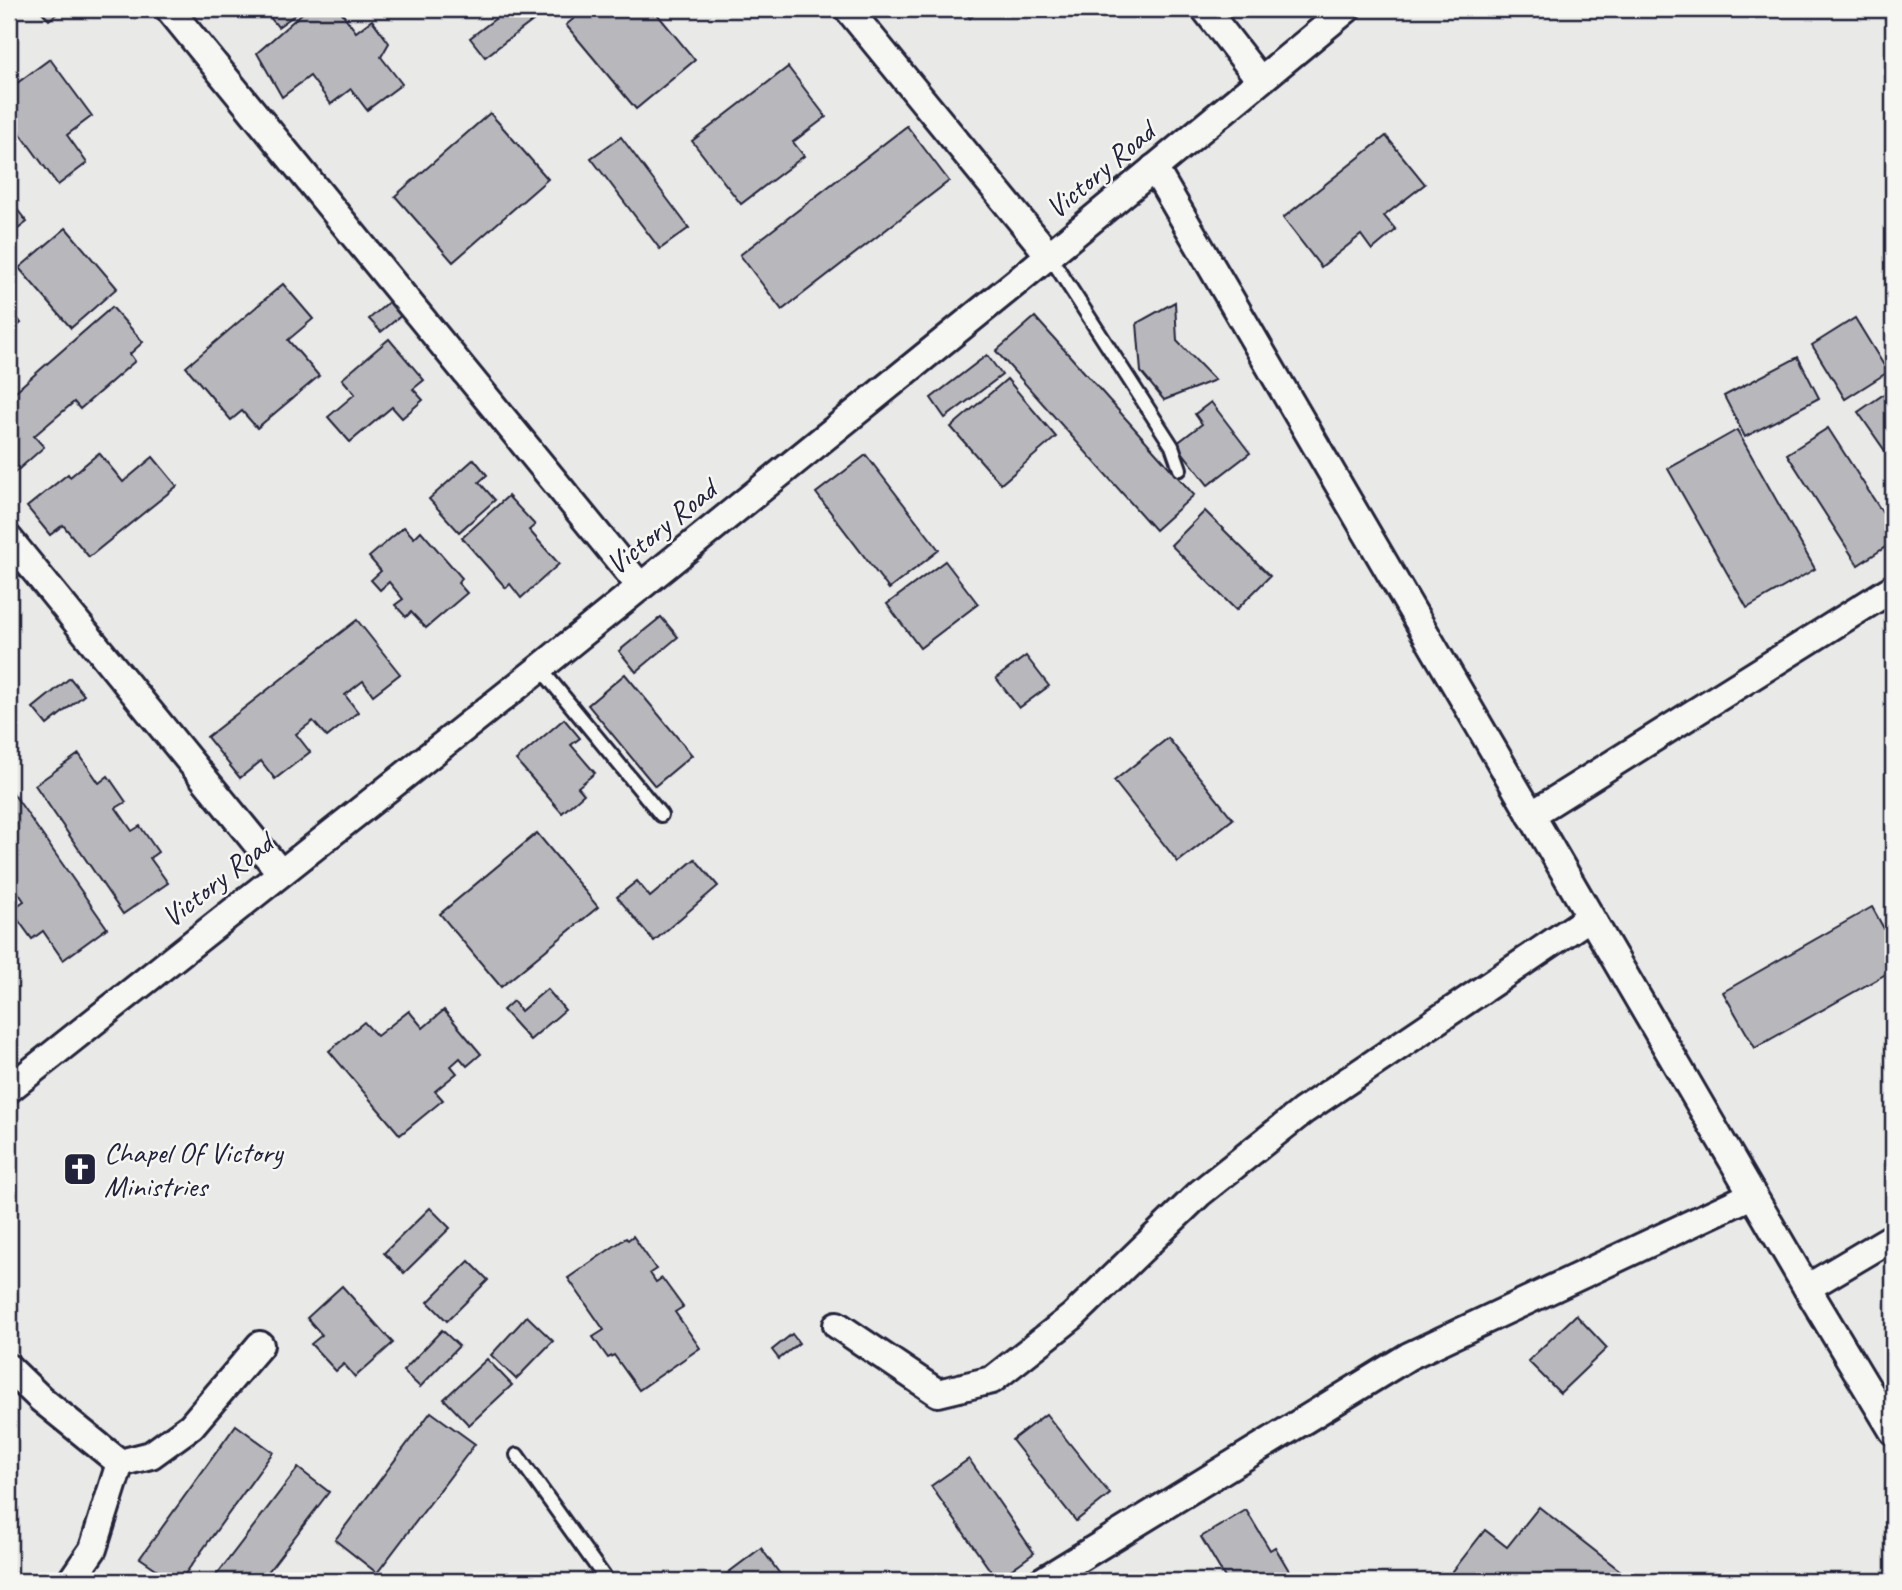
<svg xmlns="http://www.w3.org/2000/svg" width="1902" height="1590" font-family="Caveat,sans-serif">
<rect width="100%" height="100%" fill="#e9e9e7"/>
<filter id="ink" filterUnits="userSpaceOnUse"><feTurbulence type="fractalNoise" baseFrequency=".0143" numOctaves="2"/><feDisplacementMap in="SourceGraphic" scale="14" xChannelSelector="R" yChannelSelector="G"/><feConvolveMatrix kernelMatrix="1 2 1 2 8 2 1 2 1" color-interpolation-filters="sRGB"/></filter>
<g filter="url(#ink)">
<g fill="#b8b8bc" stroke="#22223b" stroke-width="2">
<path d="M39 9H63L49 20Z"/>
<path d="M263 9H303L278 27Z"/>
<path d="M307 9H339L356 32 372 20 389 43 381 57 402 84 367 110 351 89 331 104 310 76 282 97 257 53Z"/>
<path d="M508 9H525L534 20 485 57 470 38Z"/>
<path d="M585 9H653L695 60 636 109 566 25Z"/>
<path d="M962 9H981L970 18Z"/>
<path d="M50 59 92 116 67 135 87 163 58 185 9 118V89Z"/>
<path d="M788 67 826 117 793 142 804 156 741 204 692 141Z"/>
<path d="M490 113 548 179 453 262 395 196Z"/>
<path d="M907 126 949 181 782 310 740 255Z"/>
<path d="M1386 136 1425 184 1384 216 1396 230 1372 250 1361 235 1321 267 1283 218Z"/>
<path d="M621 137 689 228 660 249 591 158Z"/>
<path d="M9 199 27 222 9 236Z"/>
<path d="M66 228 117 288 71 328 19 268Z"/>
<path d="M283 284 313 319 288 340 319 376 257 428 242 411 231 420 186 367Z"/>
<path d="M391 300 403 314 381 332 369 319Z"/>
<path d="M1175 302 1177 341 1215 380 1164 400 1141 372 1137 323Z"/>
<path d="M9 307 21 323 9 333Z"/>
<path d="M112 307 143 342 130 354 135 361 80 409 74 402 34 436 44 447 11 476 9 473V397Z"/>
<path d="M1035 317 1194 495 1155 530 996 351Z"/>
<path d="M1855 318 1888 372 1845 399 1812 345Z"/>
<path d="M389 339 424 380 413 389 423 400 402 418 392 407 350 442 328 417 355 394 342 379Z"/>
<path d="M987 355 1002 375 945 418 931 398Z"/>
<path d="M1798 357 1819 398 1745 437 1724 396Z"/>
<path d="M1007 379 1056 437 1001 484 951 427Z"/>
<path d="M1893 388V456L1890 458 1858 412Z"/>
<path d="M1211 402 1250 453 1208 485 1176 444 1202 424 1195 414Z"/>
<path d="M1828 428 1893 529V542L1858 565 1787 454Z"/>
<path d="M1737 430 1815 569 1747 608 1668 469Z"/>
<path d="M99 453 123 482 153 457 177 486 89 557 63 525 50 535 27 507 68 474 70 477Z"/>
<path d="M866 455 939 550 889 589 816 493Z"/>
<path d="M474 459 487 475 479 482 495 500 459 532 429 499Z"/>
<path d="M508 496 535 525 529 530 559 564 521 598 510 584 506 588 462 538Z"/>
<path d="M1205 511 1270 576 1236 610 1171 545Z"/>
<path d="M404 527 414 538 421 531 462 578 458 583 467 593 426 628 411 612 406 617 395 605 403 599 389 582 380 590 371 580 381 571 369 557Z"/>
<path d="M945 561 978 604 920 648 887 604Z"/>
<path d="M661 617 678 637 636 672 619 651Z"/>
<path d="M357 620 400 674 373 695 363 681 345 695 358 712 327 737 313 721 296 734 310 752 275 779 261 761 240 778 207 737Z"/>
<path d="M1026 656 1049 686 1019 708 996 678Z"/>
<path d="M625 674 692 755 655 786 588 705Z"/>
<path d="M70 678 84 695 47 725 33 708Z"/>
<path d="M564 719 580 738 571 745 595 773 578 787 584 794 562 813 516 760Z"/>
<path d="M1168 738 1233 819 1178 862 1114 781Z"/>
<path d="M79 754 99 783 108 776 126 802 116 808 132 831 140 826 158 852 150 858 168 883 123 914 35 785Z"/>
<path d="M13 793 107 928 63 960 43 931 32 939 11 910 24 901 9 879V797Z"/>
<path d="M537 833 598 907 501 987 440 914Z"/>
<path d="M695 859 718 886 654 941 617 897 637 881 650 897Z"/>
<path d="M1872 907 1893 945V970L1755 1048 1723 992Z"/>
<path d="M547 989 565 1010 530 1040 503 1010 513 1001 521 1011Z"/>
<path d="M444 1010 481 1054 467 1066 460 1058 451 1066 457 1073 435 1091 443 1100 400 1135 329 1051 364 1022 377 1036 409 1011 423 1028Z"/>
<path d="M430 1208 450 1228 404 1273 384 1253Z"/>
<path d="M633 1236 656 1269 650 1273 656 1282 662 1278 683 1307 675 1312 700 1348 639 1390 614 1355 608 1358 593 1337 604 1330 568 1278 626 1238 628 1240Z"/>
<path d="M469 1261 488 1280 447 1321 428 1302Z"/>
<path d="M342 1286 393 1343 355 1377 344 1364 336 1371 311 1344 322 1335 307 1318Z"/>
<path d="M1576 1315 1607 1348 1560 1393 1528 1361Z"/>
<path d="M527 1316 553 1341 516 1379 491 1355Z"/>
<path d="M442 1330 459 1346 420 1387 403 1371Z"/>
<path d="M792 1334 799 1343 779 1359 772 1350Z"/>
<path d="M487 1359 512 1385 469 1425 444 1399Z"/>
<path d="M431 1412 475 1444 377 1573 335 1540Z"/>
<path d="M1046 1414 1110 1494 1076 1521 1012 1440Z"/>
<path d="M236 1425 273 1452 180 1581H174L140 1558Z"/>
<path d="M969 1459 1034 1553 997 1580 931 1486Z"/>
<path d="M298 1468 329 1492 261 1581H212Z"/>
<path d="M1539 1507 1623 1573 1616 1581 1446 1580 1485 1530 1507 1547Z"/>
<path d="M1246 1510 1270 1550 1275 1547 1295 1581H1227L1201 1537Z"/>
<path d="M761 1548 785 1581H717Z"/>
</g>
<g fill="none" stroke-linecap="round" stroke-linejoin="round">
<g stroke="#22223b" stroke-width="18">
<g id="lane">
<path d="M1049 255 1172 446 1180 469"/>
<path d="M540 668 661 815"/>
<path d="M517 1455 607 1581"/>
</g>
</g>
<g stroke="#22223b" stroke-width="32">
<g id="street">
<path d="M169 9 640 586"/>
<path d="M848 9 1049 255"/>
<path d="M1205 9 1260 80"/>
<path d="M1154 168 1807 1288 1893 1431"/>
<path d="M9 539 280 872"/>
<path d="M1531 815 1893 588"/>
<path d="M9 1089 540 668 1019 280 1347 9"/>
<path d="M1807 1288 1893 1237"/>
<path d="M837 1325 938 1393 992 1380 1073 1316 1200 1193 1303 1111 1590 917"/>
<path d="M9 1368 41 1399 120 1463 151 1455 191 1426 260 1345"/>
<path d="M71 1581 93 1549 120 1463"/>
<path d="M1042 1581 1409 1356 1752 1195"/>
</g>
</g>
<use href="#lane" stroke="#f6f6f2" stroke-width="12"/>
<use href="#street" stroke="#f6f6f2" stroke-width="26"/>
</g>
</g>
<defs>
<g id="church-square" transform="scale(1.75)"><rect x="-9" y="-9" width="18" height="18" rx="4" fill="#22223b" stroke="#f6f6f2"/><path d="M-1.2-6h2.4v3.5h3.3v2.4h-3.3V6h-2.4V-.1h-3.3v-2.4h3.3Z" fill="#fff"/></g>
</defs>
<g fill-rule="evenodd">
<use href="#church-square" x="80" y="1169"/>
</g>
<g text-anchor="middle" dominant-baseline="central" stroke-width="5" stroke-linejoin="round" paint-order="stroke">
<g font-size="30" fill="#22223b" stroke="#f6f6f2">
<text transform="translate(1100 170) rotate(-40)">Victory Road</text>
<text transform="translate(661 527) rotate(-39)">Victory Road</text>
<text transform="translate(217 880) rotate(-38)">Victory Road</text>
</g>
<g font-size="30" fill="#22223b" stroke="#f6f6f2" text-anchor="start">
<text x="104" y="1152">Chapel Of Victory<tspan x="104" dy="34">Ministries</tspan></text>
</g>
</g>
<rect width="1902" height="1590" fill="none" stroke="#f6f6f2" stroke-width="35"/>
<rect x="18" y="18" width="1867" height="1555" fill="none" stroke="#22223b" stroke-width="2.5" filter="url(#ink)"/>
</svg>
